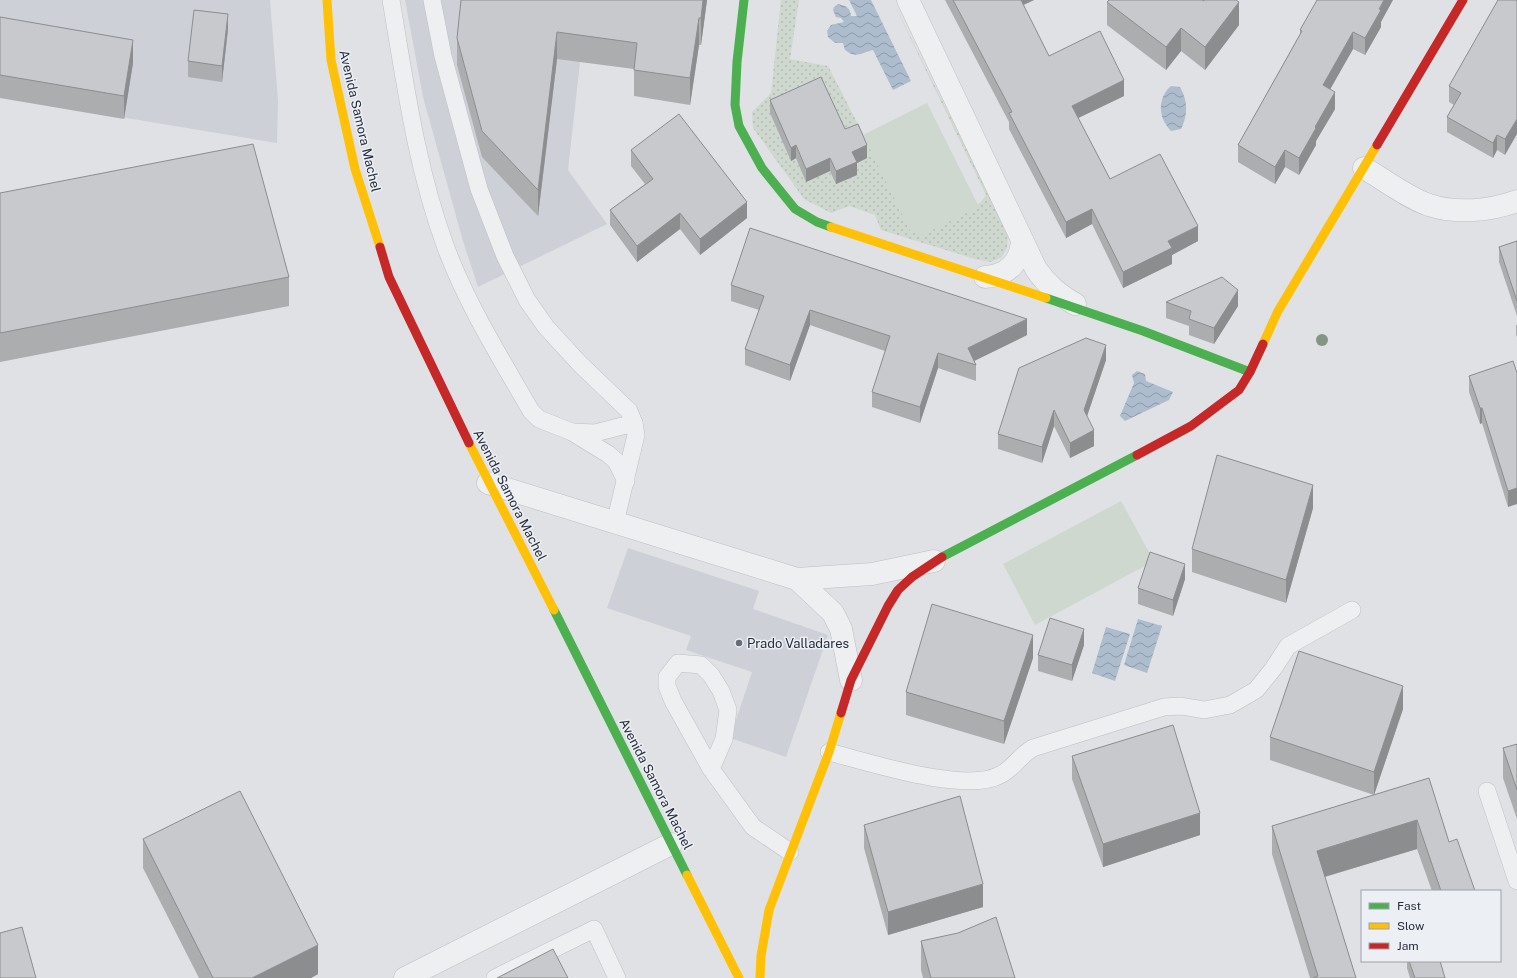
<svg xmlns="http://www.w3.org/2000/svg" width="1517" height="978" font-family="'Public Sans',sans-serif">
<defs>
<pattern id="grass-dots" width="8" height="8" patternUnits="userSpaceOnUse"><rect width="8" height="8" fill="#cfd8cf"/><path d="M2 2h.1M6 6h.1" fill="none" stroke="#b2bab3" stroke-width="1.8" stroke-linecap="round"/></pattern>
<pattern id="water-waves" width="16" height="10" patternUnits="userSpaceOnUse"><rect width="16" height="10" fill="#adbdce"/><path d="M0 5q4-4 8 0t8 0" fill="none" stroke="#8d9aa8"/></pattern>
</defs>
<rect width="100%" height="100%" fill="#dfe1e4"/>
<g fill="#cdd0d7">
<path d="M0 0H270L278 100 277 143 0 97Z"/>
<path d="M405 0H587L568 170 607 224 478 287 463 241 423 97Z"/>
<path d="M628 548 759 591 753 609 828 635 786 757 730 738 752 672 686 650 691 636 607 608Z"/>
</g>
<path fill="url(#grass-dots)" d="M781 0H799L790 59 828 66 912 229 923 231 980 203 986 195 892 0 1008 232 1007 248 1002 257 991 262 975 259 881 230 875 215 849 206 831 213 804 199 753 128 752 112 771 93Z"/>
<g fill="#cfd8cf">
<path d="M927 103 979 207 922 235 911 232 863 135Z"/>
<path d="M1121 501 1154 561 1035 625 1003 564Z"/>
</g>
<g fill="url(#water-waves)">
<path d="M849 0H871L911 81 893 90 873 50C861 53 856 59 845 50L843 43H835L828 37 827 31 831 25 844 22 841 18 836 17 833 10 834 7 838 4C846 6 850 7 851 16H857Z"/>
<path d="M1171 86 1180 87C1188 101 1188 115 1181 129L1171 131C1158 118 1157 98 1171 86Z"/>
<path d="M1137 371 1145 374 1146 381 1173 392 1169 400 1125 421 1120 416 1134 383 1132 375Z"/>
<path d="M1138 619 1162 626 1147 673 1124 665Z"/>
<path d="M1106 627 1130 634 1115 681 1092 673Z"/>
</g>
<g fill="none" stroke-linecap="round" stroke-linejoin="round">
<g stroke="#bdbfc2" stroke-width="18">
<g id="lane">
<path d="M391 0C405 82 416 166 445 245 466 303 500 357 531 411L539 419 572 432 608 454 616 461 626 481"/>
<path d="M432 0 443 56 479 189 505 256 527 300 546 327 580 364 629 411 634 423 636 435 615 523"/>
<path d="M572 432 595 433 634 423"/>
<path d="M829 752C868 762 965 794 1000 775 1013 769 1020 755 1033 748L1164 707 1181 706 1204 710 1230 705 1256 690 1273 669 1288 646 1352 610"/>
<path d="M711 769 724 739 728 710 721 691 711 675 701 665 678 663 667 677V686L673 701 711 769 753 827 790 852"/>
<path d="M1487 791 1517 881"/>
<path d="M495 978 594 929 617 978"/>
</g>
</g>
<g stroke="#bdbfc2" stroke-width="23">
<g id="street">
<path d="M908 0 1036 269C1047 285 1058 294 1075 304"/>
<path d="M1364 168C1385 180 1406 197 1429 205 1457 214 1489 211 1517 201"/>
<path d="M985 277C1007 276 1021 262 1022 240"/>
<path d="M488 483 797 579 872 574 934 561"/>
<path d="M797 579 833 613 841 629 851 680"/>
<path d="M405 978 671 844"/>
</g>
</g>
<use href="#lane" stroke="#eeeff1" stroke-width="17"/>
<use href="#street" stroke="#eeeff1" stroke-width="22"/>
<g stroke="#4caf50" stroke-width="9">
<path d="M744 0 737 62 735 105 739 126 762 168 795 209 817 222 831 227"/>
<path d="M1046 298 1143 331 1250 372"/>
<path d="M942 557 1137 455"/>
<path d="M554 610 687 875"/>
</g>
<g stroke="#ffc107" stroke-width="9">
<path d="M327 0 331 60 355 169 380 247"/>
<path d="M831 227 1046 298"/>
<path d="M1263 344 1278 311 1377 145"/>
<path d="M469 443 554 610"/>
<path d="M687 875 739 978"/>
<path d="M760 978 761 956 769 910 829 752 841 713"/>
</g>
<g stroke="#c62828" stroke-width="9">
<path d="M1377 145 1463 0"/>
<path d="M380 247 389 277 469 443"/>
<path d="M1137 455 1191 426 1239 390 1250 372 1263 344"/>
<path d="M841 713 851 680 888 606 898 590 912 577 942 557"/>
</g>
</g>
<circle fill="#859584" cx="1322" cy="340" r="6"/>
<g fill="#abadaf">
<path d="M461 0H707L701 45H699L690 105 634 96V69L557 59 538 216 482 157 457 65V38Z"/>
<path d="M945 0H1034L1023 5 1049 56 1124 96 1078 118 1110 179 1198 241 1172 255V264L1123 288 1092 224 1066 238 1009 129V122Z"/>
<path d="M1517 0 1505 155 1497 150 1493 158 1447 132V117L1454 105 1449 102V86Z"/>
<path d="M1107 2 1239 25 1205 70 1181 51 1166 70 1107 25Z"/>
<path d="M0 17 133 63 124 119 0 98Z"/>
<path d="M1381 22V27L1365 55 1353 49 1330 89 1335 109 1316 141V145L1299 175 1285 167 1275 184 1238 162V145L1300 34V30Z"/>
<path d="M228 29 222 82 188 77V61Z"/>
<path d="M770 100 845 129 867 158 857 163V175L836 184 830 171 806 182 796 158 791 161 770 113Z"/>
<path d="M631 150 747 218 700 255 680 229 637 262 610 225V210L645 184 631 166Z"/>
<path d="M0 193 289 277V306L0 362Z"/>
<path d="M1517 241V316L1499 262V247Z"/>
<path d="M731 285 1027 335 974 361 976 365V381L938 368 920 423 872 407V392L885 351 810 325 790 381 745 365V349L759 310 731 301Z"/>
<path d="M1166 302 1238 306 1214 344 1189 335V326L1166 318Z"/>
<path d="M1516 325H1517V337L1516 334Z"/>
<path d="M1106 360 1087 416 1094 446 1070 458 1054 426 1042 463 998 449V434Z"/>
<path d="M1513 361 1508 507 1482 423 1480 424 1469 392V376Z"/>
<path d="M1313 508 1286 603 1192 572V549Z"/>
<path d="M1185 579 1173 616 1138 604V588Z"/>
<path d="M1084 645 1072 681 1038 671V655Z"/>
<path d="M1033 658 1004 744 906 715V692Z"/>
<path d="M1403 709 1374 795 1270 760V737Z"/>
<path d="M1517 744V819L1503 778V748Z"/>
<path d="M1072 756 1200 835 1103 867 1072 779Z"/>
<path d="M1429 778 1449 842 1475 891H1432L1417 849 1325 877 1356 978H1310L1272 854V826Z"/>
<path d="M864 825 983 907 888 935 864 848Z"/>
<path d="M143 839 318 974 311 978H199L143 868Z"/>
<path d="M921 941 1015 978H923L921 970Z"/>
<path d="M1407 961H1440L1445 978H1410L1407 968Z"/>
</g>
<g fill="#8b8d8f">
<path d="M703 0H707L701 45V18Z"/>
<path d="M1017 0H1034L1017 8Z"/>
<path d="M1384 0H1393L1381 22V27L1365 55V38Z"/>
<path d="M1239 2V25L1205 70V47Z"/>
<path d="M228 14V29L222 82V66Z"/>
<path d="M699 18V45L690 105V78Z"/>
<path d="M1181 28V51L1166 70V47Z"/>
<path d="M557 32V59L538 216V190Z"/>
<path d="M1353 32V49L1323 102V85Z"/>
<path d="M133 40V63L124 119V96Z"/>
<path d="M1124 80V96L1072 121V106Z"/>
<path d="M1335 92V109L1316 141V145L1299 175V158L1315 127Z"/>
<path d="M1517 119V134L1505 155V139Z"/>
<path d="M1497 135V150L1493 158V143Z"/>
<path d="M796 145V158L791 161V148Z"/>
<path d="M867 145V158L857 163V175L836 184V171L852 152Z"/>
<path d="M1285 150V167L1275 184V167Z"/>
<path d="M830 158V171L806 182V169Z"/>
<path d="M747 202V218L700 255V239Z"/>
<path d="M1092 209V224L1066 238V222Z"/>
<path d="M680 213V229L637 262V246Z"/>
<path d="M1198 226V241L1172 255V264L1123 288V272L1168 241Z"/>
<path d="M1238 290V306L1214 344V328Z"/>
<path d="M810 310V325L790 381V365Z"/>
<path d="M1027 319V335L970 363 968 348Z"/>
<path d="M1106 345V360L1084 425V410Z"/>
<path d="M938 353V368L920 423V407Z"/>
<path d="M1480 408H1482V423L1480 424Z"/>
<path d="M1054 410V426L1042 463V447Z"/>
<path d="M1094 430V446L1070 458V443Z"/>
<path d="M1313 485V508L1286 603V580Z"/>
<path d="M1517 488V504L1508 507V491Z"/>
<path d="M1185 564V579L1173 616V600Z"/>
<path d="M1084 629V645L1072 681V665Z"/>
<path d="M1033 635V658L1004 744V721Z"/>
<path d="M1403 686V709L1374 795V772Z"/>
<path d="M1200 813V835L1103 867V844Z"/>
<path d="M1417 820V849L1317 879V851Z"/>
<path d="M983 884V907L888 935V912Z"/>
<path d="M318 945V974L311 978H252Z"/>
</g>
<g fill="#c7c9cc" stroke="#8b8d8f">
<path d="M461 0H703L701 18H699L690 78 634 70 637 43 557 32 538 190 482 131 457 38Z"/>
<path d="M953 0H1021L1049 56 1100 31 1124 80 1072 106 1110 179 1160 154 1198 226 1168 241 1172 248 1123 272 1092 209 1066 222 1009 113 1012 112Z"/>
<path d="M1109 0H1202L1204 1V0H1236L1239 2 1205 47 1181 28 1166 47 1107 2Z"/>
<path d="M1317 0H1384L1379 9 1381 10 1365 38 1353 32 1323 85 1335 92 1315 127 1316 128 1299 158 1285 150 1275 167 1238 145 1302 31 1300 30Z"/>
<path d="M1498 0H1517V119L1505 139 1497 135 1493 143 1447 117 1461 93 1449 86Z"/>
<path d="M194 10 228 14 222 66 188 61Z"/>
<path d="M0 17 133 40 124 96 0 75Z"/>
<path d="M821 77 845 129 858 124 867 145 852 152 857 162 836 171 830 158 806 169 796 145 791 148 770 100Z"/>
<path d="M679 114 747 202 700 239 680 213 637 246 610 210 653 179 631 150Z"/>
<path d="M253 144 289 277 0 333V193Z"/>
<path d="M750 228 1027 319 968 348 976 365 938 353 920 407 872 392 890 336 810 310 790 365 745 349 764 296 731 285Z"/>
<path d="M1517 241V301L1499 247Z"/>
<path d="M1222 277 1238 290 1214 328 1189 319 1191 311 1166 302Z"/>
<path d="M1086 338 1106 345 1084 410 1094 430 1070 443 1054 410 1042 447 998 434 1019 368Z"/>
<path d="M1513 361 1517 373V488L1508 491 1482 408H1480L1469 376Z"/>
<path d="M1217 455 1313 485 1286 580 1192 549Z"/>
<path d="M1150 552 1185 564 1173 600 1138 588Z"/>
<path d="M932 604 1033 635 1004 721 906 692Z"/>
<path d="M1050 618 1084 629 1072 665 1038 655Z"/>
<path d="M1299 651 1403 686 1374 772 1270 737Z"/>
<path d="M1173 725 1200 813 1103 844 1072 756Z"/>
<path d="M1517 744V790L1503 748Z"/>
<path d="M1429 778 1449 842 1457 839 1475 891H1441L1417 820 1317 851 1356 978H1313L1318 976 1272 826Z"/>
<path d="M240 791 318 945 252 978H213L143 839Z"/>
<path d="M960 796 983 884 888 912 864 825Z"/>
<path d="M996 917 1015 978H931L921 941 958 933Z"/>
<path d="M22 927 36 978H0V933Z"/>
<path d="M553 949 568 978H497Z"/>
<path d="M1409 961H1440L1445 978H1415Z"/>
</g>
<circle fill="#676d77" stroke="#eceff4" stroke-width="1.5" cx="739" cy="643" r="4"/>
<g text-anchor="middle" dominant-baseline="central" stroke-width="3" stroke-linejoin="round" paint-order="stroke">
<g font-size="13" fill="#272e3c" stroke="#eceff4">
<text transform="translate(360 121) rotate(77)">Avenida Samora Machel</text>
<text transform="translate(510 495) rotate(63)">Avenida Samora Machel</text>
<text transform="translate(656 784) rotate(63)">Avenida Samora Machel</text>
</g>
<g font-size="13" fill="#272e3c" stroke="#eceff4" text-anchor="start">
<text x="747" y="643">Prado Valladares</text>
</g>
</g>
<rect x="1361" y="890" width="140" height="72" fill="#eceff4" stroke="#9da2aa"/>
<rect x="1369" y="903" width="20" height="6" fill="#4caf50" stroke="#9da2aa"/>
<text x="1397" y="910" font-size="12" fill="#272e3c">Fast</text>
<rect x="1369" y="923" width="20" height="6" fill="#ffc107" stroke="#9da2aa"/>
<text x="1397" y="930" font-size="12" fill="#272e3c">Slow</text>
<rect x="1369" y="943" width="20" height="6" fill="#c62828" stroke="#9da2aa"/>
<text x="1397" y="950" font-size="12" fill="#272e3c">Jam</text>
</svg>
